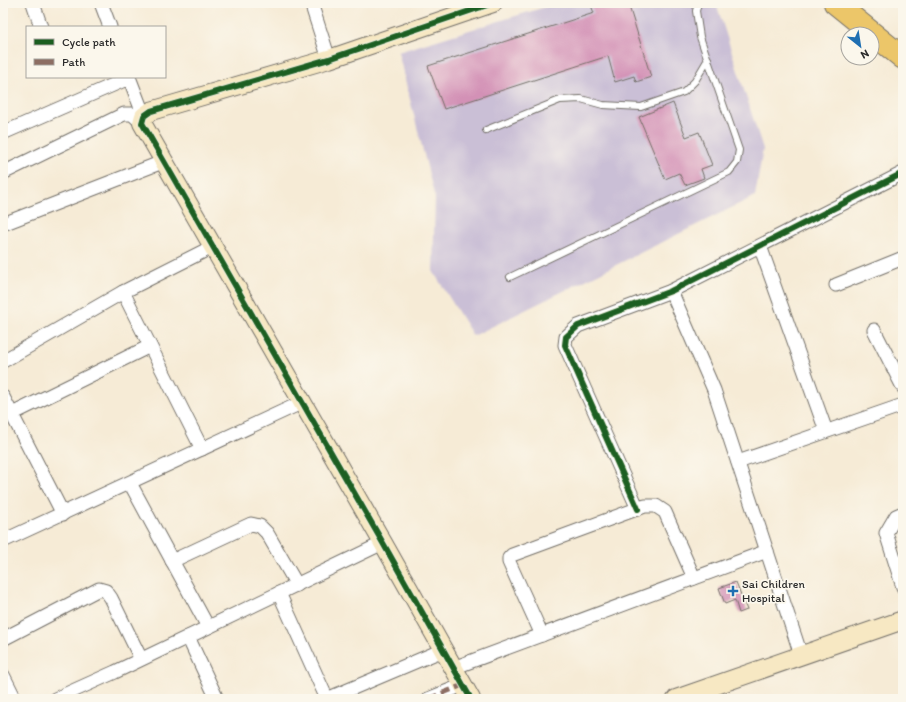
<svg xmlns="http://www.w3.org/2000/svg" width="906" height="702" font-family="Itim,sans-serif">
<rect width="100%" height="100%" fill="#fbf7ec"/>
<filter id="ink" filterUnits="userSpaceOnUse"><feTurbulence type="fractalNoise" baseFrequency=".025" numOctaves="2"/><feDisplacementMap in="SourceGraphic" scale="8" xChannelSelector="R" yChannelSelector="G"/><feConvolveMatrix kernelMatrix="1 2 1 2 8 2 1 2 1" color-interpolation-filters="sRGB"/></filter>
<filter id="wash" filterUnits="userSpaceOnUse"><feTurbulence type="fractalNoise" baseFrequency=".012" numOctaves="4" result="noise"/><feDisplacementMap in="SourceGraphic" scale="16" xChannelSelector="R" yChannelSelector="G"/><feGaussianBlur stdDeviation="0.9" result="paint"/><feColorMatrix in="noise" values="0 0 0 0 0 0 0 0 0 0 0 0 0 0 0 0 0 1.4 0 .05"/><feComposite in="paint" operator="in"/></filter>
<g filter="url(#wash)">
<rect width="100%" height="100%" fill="#f6ebd6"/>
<path fill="#cabfd6" d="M558 3H716L763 149 755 196 473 336 433 271 435 198 398 52Z"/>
<g id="blocks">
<g fill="#d391b6">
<path d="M590 3H628L651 77 636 82 634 76 615 82 608 56 444 109 428 66 594 13Z"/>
<path d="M673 103 686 137 699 132 712 165 701 169 704 178 685 185 679 173 665 179 639 117Z"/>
<path d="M736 582 747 610 739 613 735 600 725 604 719 588Z"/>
</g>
</g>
</g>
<g filter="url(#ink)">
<use href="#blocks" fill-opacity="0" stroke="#726e67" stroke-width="1"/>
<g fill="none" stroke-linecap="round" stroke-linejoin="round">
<g stroke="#726e67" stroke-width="8">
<g id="lane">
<path d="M486 130 560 100 581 99 603 105 641 107 684 92 695 81 708 59"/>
<path d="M510 277 729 172 737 162 739 150 700 37 696 11 698 3"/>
</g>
</g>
<g stroke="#726e67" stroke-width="15">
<g id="street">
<path d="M33 3 41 27"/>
<path d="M101 3 110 27"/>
<path d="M311 3 329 59"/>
<path d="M129 77 144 116"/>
<path d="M3 133 129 78"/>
<path d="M3 173 124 114H132L142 123"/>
<path d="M3 224 165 161"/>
<path d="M760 246 826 431"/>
<path d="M836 285 903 258"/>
<path d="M671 291 714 390 801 655"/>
<path d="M123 292 202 449"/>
<path d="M874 330 903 387"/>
<path d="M3 361 123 292 214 246"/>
<path d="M3 397 63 514"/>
<path d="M12 414 150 346"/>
<path d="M738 462 903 405"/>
<path d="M130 483 208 627"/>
<path d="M638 509 565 345 566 337 578 326 671 291 903 173"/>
<path d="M903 513 896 516 886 533 903 587"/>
<path d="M3 541 303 402"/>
<path d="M172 561 251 524 260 526 267 533 297 585"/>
<path d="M279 593 327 699"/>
<path d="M542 635 509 562V558L512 555 645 506H656L665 512 694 578"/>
<path d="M188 637 217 699"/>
<path d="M3 639 99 589 106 591 111 598 141 659"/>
<path d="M453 668 767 551"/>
<path d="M3 675 15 699"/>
<path d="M55 699 115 672 383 543"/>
<path d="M327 699 443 650"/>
<path d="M428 699 463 685"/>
</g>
</g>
<g stroke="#726e67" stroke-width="20">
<g id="secondary">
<path d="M471 699 383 543 142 123 144 116 151 111 329 59 493 3"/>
<path d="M676 699 903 620"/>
</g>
</g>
<g stroke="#726e67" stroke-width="24">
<path id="highway" d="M835 3 903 58"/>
</g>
<use href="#lane" stroke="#fff" stroke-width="6"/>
<use href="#street" stroke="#fff" stroke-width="13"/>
<use href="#secondary" stroke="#f7e8c3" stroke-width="18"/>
<use href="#highway" stroke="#ecc669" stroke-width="22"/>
<path stroke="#8d6e63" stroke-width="5" stroke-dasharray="10 5" stroke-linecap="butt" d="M428 699 463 685"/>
<g stroke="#fbf7ec" stroke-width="8">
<g id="cycleway">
<path d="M638 509 565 345 566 337 578 326 671 291 903 173"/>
<path d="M471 699 383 543 142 123 144 116 151 111 329 59 493 3"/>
</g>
</g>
<use href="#cycleway" stroke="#1b5e20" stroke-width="6"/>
</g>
</g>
<path fill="#1f6fb2" stroke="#fbf7ec" stroke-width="1.5" d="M731 585h4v4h4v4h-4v4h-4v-4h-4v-4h4z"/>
<g text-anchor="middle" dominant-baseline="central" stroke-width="3.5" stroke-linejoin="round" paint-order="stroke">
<g font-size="12" fill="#2b2b2b" stroke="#fbf7ec" text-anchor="start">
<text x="742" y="584">Sai Children<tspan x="742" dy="14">Hospital</tspan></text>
</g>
</g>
<rect width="906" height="702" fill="none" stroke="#fbf7ec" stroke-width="16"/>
<rect x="26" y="26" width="140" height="52" fill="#fbf7ec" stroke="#a8a59f"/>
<rect x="34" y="39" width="20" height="6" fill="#1b5e20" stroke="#a8a59f"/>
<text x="62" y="46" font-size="12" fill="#2b2b2b">Cycle path</text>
<rect x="34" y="59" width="20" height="6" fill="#8d6e63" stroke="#a8a59f"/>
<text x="62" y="66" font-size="12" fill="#2b2b2b">Path</text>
<g transform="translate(860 46) rotate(150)"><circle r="19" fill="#fbf7ec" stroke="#a8a59f"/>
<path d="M0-3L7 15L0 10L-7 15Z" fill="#1f6fb2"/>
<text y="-6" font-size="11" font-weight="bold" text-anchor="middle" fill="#2b2b2b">N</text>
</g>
</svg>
